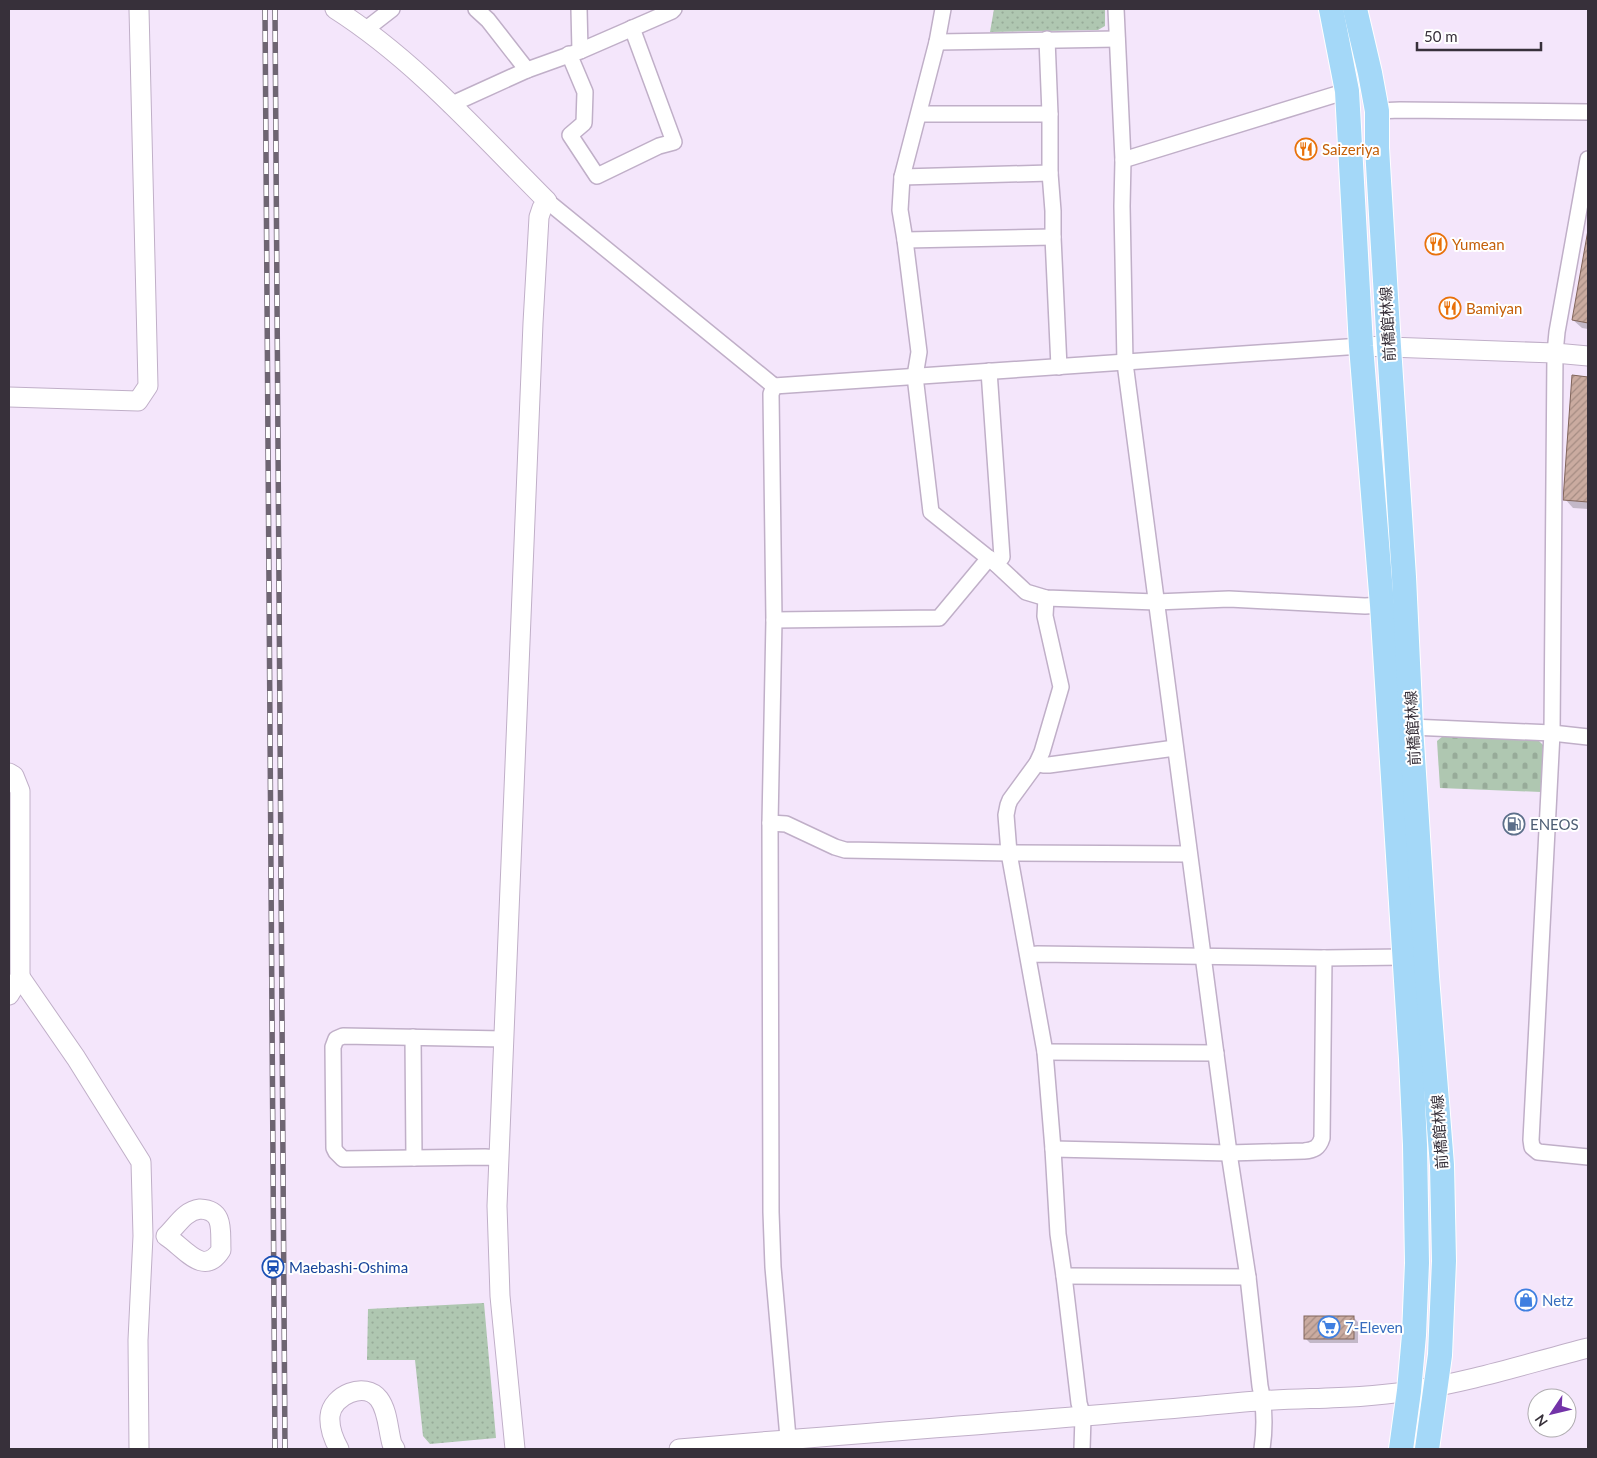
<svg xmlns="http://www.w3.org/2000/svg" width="1597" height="1458" font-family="Lato,'Noto Sans JP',sans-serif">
<defs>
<pattern id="cemetery-stones" width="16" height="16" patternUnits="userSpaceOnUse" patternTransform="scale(1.25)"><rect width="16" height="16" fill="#afc7b1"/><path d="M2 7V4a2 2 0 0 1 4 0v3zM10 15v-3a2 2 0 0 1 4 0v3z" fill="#97ab99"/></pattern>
<pattern id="park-dots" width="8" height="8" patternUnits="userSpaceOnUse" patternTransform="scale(1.25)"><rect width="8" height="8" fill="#afc7b1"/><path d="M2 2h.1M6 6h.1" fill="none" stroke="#97ab99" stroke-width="1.8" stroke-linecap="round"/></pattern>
<pattern id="building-hatch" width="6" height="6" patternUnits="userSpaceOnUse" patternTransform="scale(1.25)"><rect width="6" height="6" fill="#caaba0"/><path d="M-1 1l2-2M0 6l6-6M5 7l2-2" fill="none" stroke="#a58c83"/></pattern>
</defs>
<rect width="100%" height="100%" fill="#f4e6fb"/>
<path fill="url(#cemetery-stones)" d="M1443 736 1537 739 1543 745 1541 792 1440 788 1437 741Z"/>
<g fill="url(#park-dots)">
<path d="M994 9H1105V26L1098 30 990 32Z"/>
<path d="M484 1303 496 1438 430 1444 423 1436 415 1360H367L368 1309Z"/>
</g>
<g fill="#0003">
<path d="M1588 237V329L1582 328 1573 320Z"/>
<path d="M1573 377 1588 378V509L1573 508 1565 499Z"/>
<path d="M1353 1317 1358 1322V1343H1310L1305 1338Z"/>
</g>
<g fill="url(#building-hatch)" stroke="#80645a">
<path d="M1588 230V323L1572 320Z"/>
<path d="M1572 375 1588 377V502L1563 500Z"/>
<rect x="1304" y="1316" width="50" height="23"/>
</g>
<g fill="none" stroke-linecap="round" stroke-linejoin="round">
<g stroke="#c0afc8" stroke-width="18">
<g id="minor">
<path d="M476 9 488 20 527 70"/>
<path d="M579 9 580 51"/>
<path d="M943 9 937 42 902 177 900 210 905 240 919 352 915 376 931 512 996 564 1026 592 1046 598 1156 602 1229 599 1365 606 1382 605"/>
<path d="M1116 9 1123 160 1347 91"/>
<path d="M365 30 392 9"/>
<path d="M937 42 1117 39"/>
<path d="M569 54 585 92 584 123 570 135 597 176 659 146 674 142 632 28"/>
<path d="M450 105 527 70 580 51 672 11 674 9"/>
<path d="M1377 111 1400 110 1588 112"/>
<path d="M919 114H1050L1047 39"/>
<path d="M1050 114V173L1053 211V237L1059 367"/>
<path d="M1588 159 1557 332 1555 353 1552 733 1531 1140 1532 1147 1538 1152 1588 1157"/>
<path d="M1123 160 1122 206 1125 363 1229 1153 1248 1277 1260 1386C1265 1408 1265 1428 1262 1449"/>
<path d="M902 177 1050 173"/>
<path d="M547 201 774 386 1361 346"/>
<path d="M905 240 1053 237"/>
<path d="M989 371 1002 557 996 564"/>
<path d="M774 386 771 394 774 620 770 823 771 1212 773 1267 789 1449"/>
<path d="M1046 598 1045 616 1061 687 1042 752 1037 763 1010 800 1008 805 1006 815 1009 853 1045 1052 1053 1149 1058 1234 1064 1276 1079 1403 1083 1417 1082 1449"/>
<path d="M774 620 939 618 989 558"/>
<path d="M1411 727 1552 733 1588 737"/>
<path d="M1037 763 1043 765H1049L1175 748"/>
<path d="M770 823 786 824 835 847 845 850 1009 853 1189 854"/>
<path d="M1028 955 1038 954 1324 958 1405 957"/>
<path d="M413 1037 414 1158"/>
<path d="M1045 1052 1216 1053"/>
<path d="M1053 1149 1229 1153 1304 1151C1314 1150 1319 1148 1322 1138L1324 958"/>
<path d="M499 1158 485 1157 343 1159 336 1152 334 1148 333 1047 336 1039 343 1036 504 1039"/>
<path d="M1064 1276 1248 1277"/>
</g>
</g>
<g stroke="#c0afc8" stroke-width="21">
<g id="tertiary">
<path d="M335 9C415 60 480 134 547 201L542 208 539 217 533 323 497 1206 500 1296 515 1449"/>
<path d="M1361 346 1555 353 1588 356"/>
<path d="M9 397 138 401 148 386 139 9"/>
<path d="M9 773 14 776 20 791V977L9 995"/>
<path d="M20 977 76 1058 141 1162 143 1236 138 1340 139 1449"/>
<path d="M200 1209C225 1210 220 1231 221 1250 203 1278 184 1247 166 1236 177 1226 184 1211 200 1209Z"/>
<path d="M339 1449C334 1440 329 1428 330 1416 332 1395 365 1381 379 1399 388 1411 388 1430 392 1444L395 1449"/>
<path d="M679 1449C867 1432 1056 1420 1244 1402 1299 1397 1355 1400 1409 1391 1470 1382 1529 1363 1588 1348"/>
</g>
</g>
<g stroke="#fff" stroke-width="26">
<g id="primary">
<path d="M1331 9 1347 91 1361 346 1382 605 1411 1059 1415 1145 1417 1263 1414 1335 1409 1391 1401 1449"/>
<path d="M1355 9 1370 73 1377 111V148L1389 347 1404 577 1411 727 1427 977 1442 1165 1444 1261 1440 1355 1427 1449"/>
</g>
</g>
<use href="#minor" stroke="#fff" stroke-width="15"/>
<use href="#tertiary" stroke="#fff" stroke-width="19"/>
<use href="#primary" stroke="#a4d8f8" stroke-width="24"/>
<g stroke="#6e6572" stroke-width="5.5">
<g id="rail">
<path d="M265 9 275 1449"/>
<path d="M275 9 285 1449"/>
</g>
</g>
<use href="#rail" stroke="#fff" stroke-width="4" stroke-dasharray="11" stroke-linecap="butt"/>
</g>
<defs>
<g id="restaurant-ring" transform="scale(1.125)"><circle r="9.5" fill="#fff" stroke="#e8710a" stroke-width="1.5"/><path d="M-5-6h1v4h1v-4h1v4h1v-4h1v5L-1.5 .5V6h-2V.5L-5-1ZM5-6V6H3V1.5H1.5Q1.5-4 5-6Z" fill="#e8710a"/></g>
<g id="fuel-ring" transform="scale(1.125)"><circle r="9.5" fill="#fff" stroke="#5c6f8a" stroke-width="1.5"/><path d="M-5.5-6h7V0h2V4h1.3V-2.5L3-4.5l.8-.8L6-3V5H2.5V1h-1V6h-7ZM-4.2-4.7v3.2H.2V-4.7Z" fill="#5c6f8a"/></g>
<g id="station-ring" transform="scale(1.125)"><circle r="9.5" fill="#fff" stroke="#1a4fb4" stroke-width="1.5"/><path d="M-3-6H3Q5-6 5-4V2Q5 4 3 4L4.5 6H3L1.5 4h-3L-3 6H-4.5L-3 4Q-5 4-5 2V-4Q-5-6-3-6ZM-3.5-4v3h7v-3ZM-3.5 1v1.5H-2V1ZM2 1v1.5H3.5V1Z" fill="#1a4fb4"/></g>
<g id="shop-ring" transform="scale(1.125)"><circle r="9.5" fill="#fff" stroke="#3f7fe0" stroke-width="1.5"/><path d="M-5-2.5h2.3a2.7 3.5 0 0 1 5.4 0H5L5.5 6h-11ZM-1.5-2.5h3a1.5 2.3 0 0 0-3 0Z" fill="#3f7fe0"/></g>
<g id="supermarket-ring" transform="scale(1.125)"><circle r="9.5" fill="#fff" stroke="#3f7fe0" stroke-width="1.5"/><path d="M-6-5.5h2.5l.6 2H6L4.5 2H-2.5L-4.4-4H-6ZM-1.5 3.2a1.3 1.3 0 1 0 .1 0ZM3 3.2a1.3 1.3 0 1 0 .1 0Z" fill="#3f7fe0"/></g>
</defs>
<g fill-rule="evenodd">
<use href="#restaurant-ring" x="1306" y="149"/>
<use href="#restaurant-ring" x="1436" y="244"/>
<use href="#restaurant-ring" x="1450" y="308"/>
<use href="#fuel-ring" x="1514" y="824"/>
<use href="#station-ring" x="273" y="1267"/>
<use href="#shop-ring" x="1526" y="1300"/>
<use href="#supermarket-ring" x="1329" y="1327"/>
</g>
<g text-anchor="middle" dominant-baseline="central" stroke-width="4" stroke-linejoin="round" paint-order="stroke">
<g font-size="15" fill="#c56008" stroke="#fff" text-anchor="start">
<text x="1322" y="149">Saizeriya</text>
<text x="1452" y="244">Yumean</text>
<text x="1466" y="308">Bamiyan</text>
</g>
<g font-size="15" fill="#37303a" stroke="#fff">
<text transform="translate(1387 324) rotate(-93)">前橋館林線</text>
<text transform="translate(1412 728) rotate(-93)">前橋館林線</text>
<text transform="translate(1439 1132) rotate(-94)">前橋館林線</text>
</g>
<g font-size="15" fill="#4e5e75" stroke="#fff" text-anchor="start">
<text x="1530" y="824">ENEOS</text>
</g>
<g font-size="15" fill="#164399" stroke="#fff" text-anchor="start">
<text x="289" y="1267">Maebashi-Oshima</text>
</g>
<g font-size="15" fill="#366cbe" stroke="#fff" text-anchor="start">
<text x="1542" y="1300">Netz</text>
<text x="1345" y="1327">7-Eleven</text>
</g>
</g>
<rect width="1597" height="1458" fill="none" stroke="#37303a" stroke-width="20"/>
<g transform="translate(1552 1413) rotate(235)"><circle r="24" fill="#ffffff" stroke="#afacb0"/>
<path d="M0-4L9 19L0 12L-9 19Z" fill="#7333a8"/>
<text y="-8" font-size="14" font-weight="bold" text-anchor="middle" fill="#37303a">N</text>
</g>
<path d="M1417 42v8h124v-8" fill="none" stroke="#37303a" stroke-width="2.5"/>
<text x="1424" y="42" font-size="15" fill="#37303a" stroke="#ffffff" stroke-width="4" paint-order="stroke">50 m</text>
</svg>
